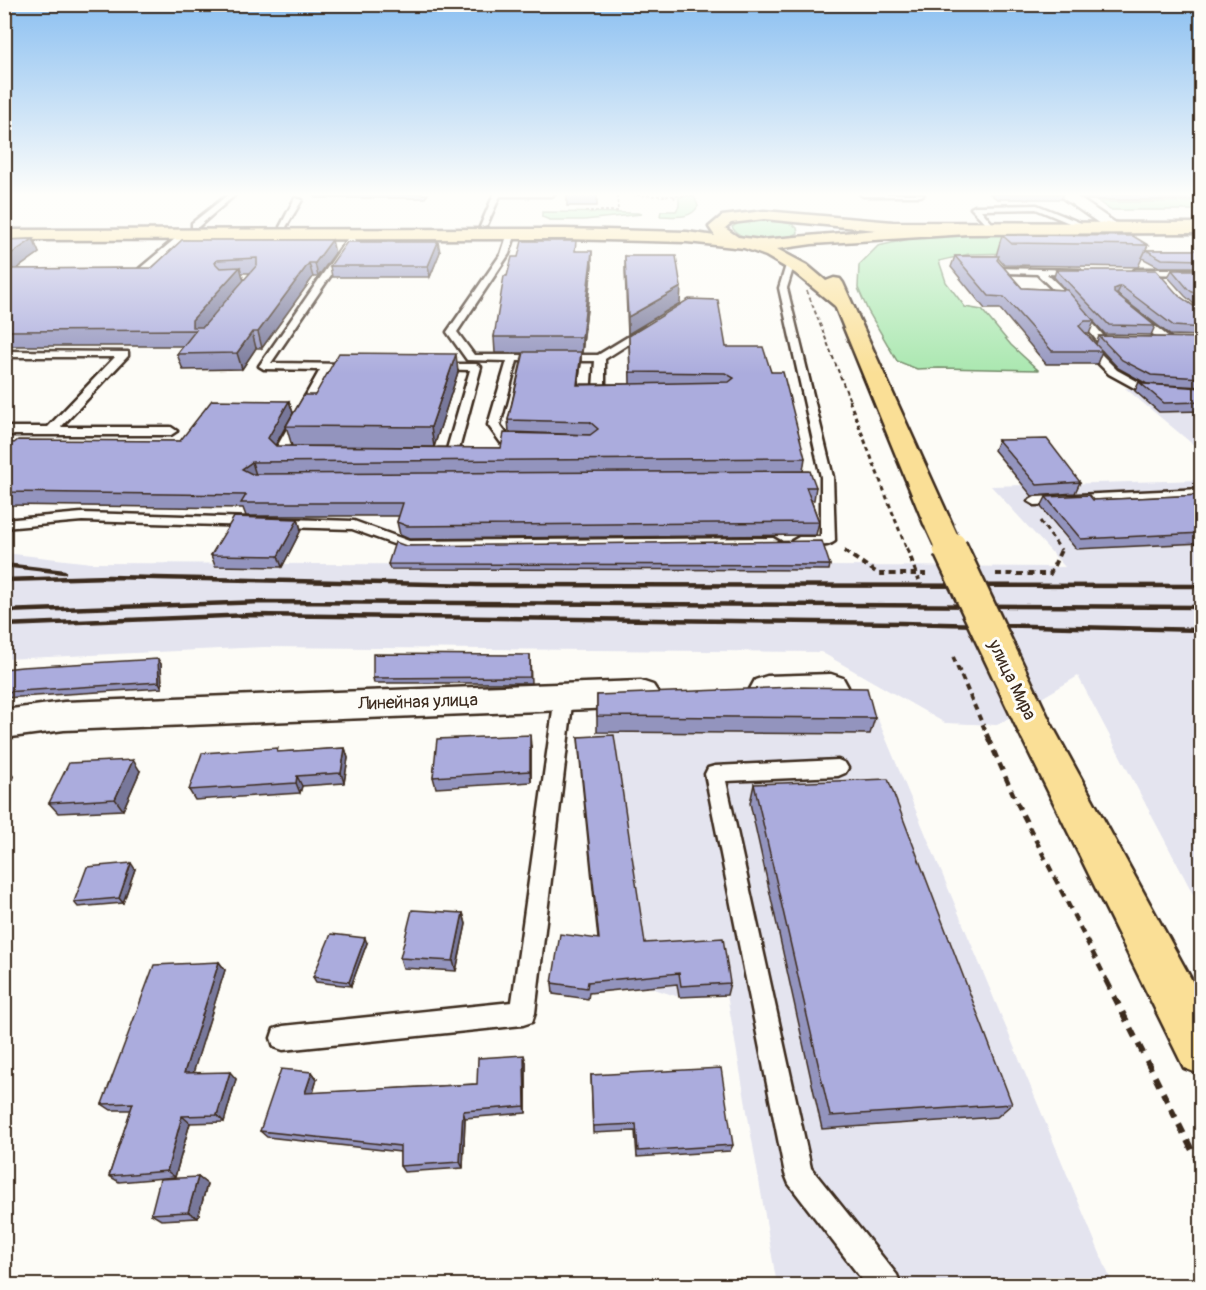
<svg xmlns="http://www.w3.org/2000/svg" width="1206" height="1290" font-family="Pangolin,sans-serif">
<rect width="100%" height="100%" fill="#fdfcf7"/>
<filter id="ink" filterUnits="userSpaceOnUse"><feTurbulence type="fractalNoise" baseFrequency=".0167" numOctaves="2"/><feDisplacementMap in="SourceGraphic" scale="12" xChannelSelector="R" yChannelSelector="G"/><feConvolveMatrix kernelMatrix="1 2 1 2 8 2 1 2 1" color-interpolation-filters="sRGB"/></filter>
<g filter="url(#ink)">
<g fill="#e4e4ef">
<path d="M1125 388H1201V451Z"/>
<path d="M1201 480V909L1078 676 997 725 945 723 821 652 264 647 5 659V553L91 563 1065 567 991 486Z"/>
<path d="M598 702 872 705 1113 1285H777L727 995 679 997 648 987 603 992 579 751 597 745Z"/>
</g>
<g fill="#a9e7af" stroke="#728866" stroke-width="1.5">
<path d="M683 196H694L698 206C691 220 673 216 660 216L661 211H676L679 206V197Z"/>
<path d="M1099 202H1201V210H1110Z"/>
<path d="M542 212 638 213 642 214 584 220H550L542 217Z"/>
<path d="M769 219 792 224 797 228 798 233C784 242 741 244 732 227L743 220Z"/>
<path d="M972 235 1092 236 1022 253 969 254 939 261 946 282 965 307 982 310 1011 345 1038 370 939 368 917 369 897 361 868 311 858 288 859 265 878 246 914 238Z"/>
</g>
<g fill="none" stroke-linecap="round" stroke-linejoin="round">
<g stroke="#3b2a1e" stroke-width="5">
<g id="lane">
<path d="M229 194H236L198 227H192V223Z"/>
<path d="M494 194H555L552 196H500L487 225 480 227Z"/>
<path d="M860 194H924L921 196H863Z"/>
<path d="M295 198 302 200 286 227H280Z"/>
<path d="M1037 205 1093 228 1086 230 1036 209 981 210 997 229 993 231 971 208 975 206Z"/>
<path d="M512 231 516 233 509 254 457 332 474 355H598L644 327 652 329 605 359V386L619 387 621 389C615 394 599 394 593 389L595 361H517L500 425 509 437 528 438V444L501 443 488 425 507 361 467 360 447 332 501 254 508 233Z"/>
<path d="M352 232 359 234 271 363 352 364 357 367 352 370H330L288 448 299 449 301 452 295 456 276 455 274 452 320 370 264 369 259 366Z"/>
<path d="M182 233 189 235 138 279H125V275L133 274Z"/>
<path d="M791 259 795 262 787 288 833 477 835 541C827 548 800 548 792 541L799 537H821V477L779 288 787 262Z"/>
<path d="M996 268 1080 270 1081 272 1077 275 1047 274 1069 295 1107 340 1098 342 1063 299 1037 274 1006 273 1013 282 1009 285 996 272Z"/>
<path d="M1136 269H1202V275L1133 274 1132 272Z"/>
<path d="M1133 313H1139L1170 338V342H1162L1133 317Z"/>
<path d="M1080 341H1088L1117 370 1146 386 1202 389V395L1140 391 1109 374 1080 345Z"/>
<path d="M4 351 128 352V356L61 427H171L177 431 171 435H4V427H48L115 357H4Z"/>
<path d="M435 364H476L481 367 458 453C453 459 437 459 432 453L438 449H447L470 370 431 369 430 367Z"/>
<path d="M1202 489V497L1035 505 1028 501 1035 497Z"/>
<path d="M82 513 354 521 409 541 773 538 780 542 773 546 407 549 352 529 82 521 4 528V520Z"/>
<path d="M564 689 570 691 573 696 535 1013 532 1022 523 1025 283 1050 274 1047 271 1038 274 1029 283 1026 512 1002 555 696 558 691Z"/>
<path d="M838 760 845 763 848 768 845 773 838 776 726 781 811 1168 897 1275 901 1286H867L789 1184 785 1174 705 774 708 768 715 766Z"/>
</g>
</g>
<g stroke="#3b2a1e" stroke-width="5">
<g id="street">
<path d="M1057 194H1073L1123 228 1120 231H1110Z"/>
<path d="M831 674 843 678 848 687 843 696C820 703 777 705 755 698L750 689 755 680 767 676Z"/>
<path d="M641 681 653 685 659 694 653 703 641 707 64 730 4 738V710L64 702Z"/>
</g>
</g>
<g stroke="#3b2a1e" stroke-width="5">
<g id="primary">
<path d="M764 211 893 222 1202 223V233L967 234 812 244 777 249 807 265 826 281 834 278 840 279 843 283 952 524 948 530 938 532 928 530 924 524 835 306 795 273 766 256 744 248 687 242 564 239 4 240V230L564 229 687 232 715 236 709 227 722 216ZM764 219 877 230 761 240 738 237 725 228 731 223Z"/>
<path d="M1035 714 1048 718 1202 999V1075L1184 1068 1017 728 1022 718Z"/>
</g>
</g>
<g stroke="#3b2a1e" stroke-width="1.5" stroke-dasharray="3 2" stroke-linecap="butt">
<path d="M617 195 666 196"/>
<path d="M674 196 675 200"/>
<path d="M585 211H618L617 194"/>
</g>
<path stroke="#3b2a1e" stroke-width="3" stroke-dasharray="4.5 4" stroke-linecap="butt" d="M1040 521 1061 550"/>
<g stroke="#3b2a1e" stroke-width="4" stroke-dasharray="6 4.5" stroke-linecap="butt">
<path d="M844 551 879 574H926"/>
<path d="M996 574H1050L1061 550 1060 548"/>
<path d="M953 657 989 739"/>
</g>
<path stroke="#3b2a1e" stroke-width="4.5" stroke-dasharray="8 6" stroke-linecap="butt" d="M988 738 1018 805 1107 981"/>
<path stroke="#3b2a1e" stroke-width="6" stroke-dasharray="10 8" stroke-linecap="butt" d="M1106 980 1202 1170"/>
<use href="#lane" fill="#fdfcf7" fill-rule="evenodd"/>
<use href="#street" fill="#fdfcf7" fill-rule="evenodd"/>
<use href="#primary" fill="#fadf96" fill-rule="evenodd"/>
<g stroke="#3b2a1e" stroke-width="4.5">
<path d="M4 565 64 572"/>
<path d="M4 580 109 577 477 585 1202 586"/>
<path d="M4 611 262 602 1202 607"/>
<path d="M4 625 251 615 901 623 1202 630"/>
</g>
<g stroke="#3b2a1e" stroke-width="29" stroke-linecap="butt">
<path id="primary-bridge-far1" d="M938 524 950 550"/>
</g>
<g stroke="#3b2a1e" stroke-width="38" stroke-linecap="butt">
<path id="primary-bridge" d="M950 548 1035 728"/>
</g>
<path stroke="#3b2a1e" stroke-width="1.5" stroke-dasharray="3 2" stroke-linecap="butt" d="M666 196 730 194"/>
<path stroke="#3b2a1e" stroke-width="2" stroke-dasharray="4 3" stroke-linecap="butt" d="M807 291 850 401"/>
<path stroke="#3b2a1e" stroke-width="3" stroke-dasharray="4.5 4" stroke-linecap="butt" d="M849 400 907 550"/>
<path stroke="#3b2a1e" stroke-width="4" stroke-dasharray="6 4.5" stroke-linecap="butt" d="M907 548 919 580"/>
<use href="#primary-bridge-far1" stroke="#fadf96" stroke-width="26"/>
<use href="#primary-bridge" stroke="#fadf96" stroke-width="33"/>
</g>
<g fill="#9394be" stroke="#3b2a1e" stroke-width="1.5" fill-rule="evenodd">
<path d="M314 194H428L425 198H315Z"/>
<rect x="567" y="194" width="30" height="12"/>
<path d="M990 194H1063L1061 199H997Z"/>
<path d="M1076 194H1202V200H1085Z"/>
<path d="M1002 235 1148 245 1138 267 1004 265 998 258 997 260 1022 288 1065 290 1054 277 1056 270 1179 296 1202 312V336L1170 335 1117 294H1116L1155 326 1151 335 1105 334 1094 322 1089 334H1086L1096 344 1099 336 1202 338V387L1147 384 1118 368 1102 351 1097 364H1046L1000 309H985L951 267 955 256H996Z"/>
<path d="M33 239 39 253 17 269 152 268 182 240 335 253 318 277H313L262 348H256L242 369 183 370 177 354 183 346H4V240ZM241 273H250L244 280Z"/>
<path d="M1146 250H1202V267H1159L1142 258Z"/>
<path d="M576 251 592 265 582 353H581V363L578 384H630L629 336 726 347 771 372 805 458 803 471 816 487 814 500H811L819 522 816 535 409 539 400 535 397 522 399 516H246L243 508 4 505V441L14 443 180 441 289 401 293 413 275 445 276 446 501 448 590 435 509 432 508 420 523 353H495L494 337 507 276 518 257Z"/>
<path d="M440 252 430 277H332L330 266Z"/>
<path d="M625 256 680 303 628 334 625 272Z"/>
<path d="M1172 270H1202V311L1185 296 1168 277Z"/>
<path d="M458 372 434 447 292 446 286 426 315 395Z"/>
<path d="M1139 382 1144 384 1202 388V411L1159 412 1135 391Z"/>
<path d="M998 440 1080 482 1075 493 1032 496 994 450Z"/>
<path d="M1202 495V543L1076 549 1041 507 1046 497 1093 500Z"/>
<path d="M298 519 301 530 282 567 215 566 211 555Z"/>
<path d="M406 546 830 565 829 570 390 569 388 564Z"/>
<path d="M530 655 531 683H374L373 678Z"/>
<path d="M161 664 162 688 4 698V669Z"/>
<path d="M597 695 875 718 870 734 597 732Z"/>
<path d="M578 737 645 943 730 983 727 995 679 997 677 984 589 993 588 999 553 994 552 983 598 939 579 751Z"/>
<path d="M531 746V782L436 788 433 777Z"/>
<path d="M345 748 348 758 344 783 302 786 300 793 195 800 189 790 280 752Z"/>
<path d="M140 771 123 810 58 813 49 803Z"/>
<path d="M754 784 1012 1104 997 1117 822 1129 750 803Z"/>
<path d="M135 869 123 903 78 907 74 902Z"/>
<path d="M463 913 466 924 456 971 403 968 400 958Z"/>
<path d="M367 943 351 986 316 982 313 977Z"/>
<path d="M219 962 225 970 193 1072 236 1079 224 1122 190 1123 175 1177 119 1182 109 1176 131 1110H111L102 1104Z"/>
<path d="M526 1062V1113L465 1118 463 1168 404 1172 400 1166V1152L267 1137 260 1131 312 1072 317 1079 313 1093 477 1084Z"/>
<path d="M591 1075 733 1145 730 1151 637 1157 635 1131 593 1133Z"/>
<path d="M198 1177 207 1184 198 1218 161 1220 151 1214Z"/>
</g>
<g fill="#78789b" stroke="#3b2a1e" stroke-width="1.5">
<path d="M33 239 39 253 12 272H4V258Z"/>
<path d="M332 240 335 253 318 277 315 263Z"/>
<path d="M438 242 440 252 430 277 428 266Z"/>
<path d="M592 251V265L582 353V337Z"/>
<path d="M309 263 313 277 262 348 258 332Z"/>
<path d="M240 267 244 281 198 335 196 330 192 327V320Z"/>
<path d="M1121 286 1117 294 1111 297 1114 289Z"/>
<path d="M681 287 680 303 628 334V317Z"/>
<path d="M252 332 256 348 242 369 237 353Z"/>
<path d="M581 352V363L577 396V385Z"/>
<path d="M456 354 458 372 434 447 431 427Z"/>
<path d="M289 401 293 413 272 451 268 438Z"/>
<path d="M252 462 256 475 247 482 242 469Z"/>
<path d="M298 519 301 530 282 567 278 556Z"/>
<path d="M158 659 161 664 162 688 159 682Z"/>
<path d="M530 735 531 746V782L530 771Z"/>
<path d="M345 748 348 758 344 783 341 773Z"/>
<path d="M133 760 140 771 123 810 115 799Z"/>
<path d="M4 766 14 777 4 793Z"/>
<path d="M297 776 302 786 300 793 296 783Z"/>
<path d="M131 863 135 869 123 903 119 898Z"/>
<path d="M463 913 466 924 456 971 453 961Z"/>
<path d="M365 938 367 943 351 986 349 982Z"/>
<path d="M219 962 225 970 191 1080 184 1073Z"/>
<path d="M524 1055 526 1062V1113L525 1106Z"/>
<path d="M230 1072 236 1079 224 1122 217 1115Z"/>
<path d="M312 1072 317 1079 311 1100 305 1093Z"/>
<path d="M463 1111 465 1118 463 1168 460 1162Z"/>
<path d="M182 1116 190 1123 175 1177 167 1171Z"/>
<path d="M198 1177 207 1184 198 1218 188 1212Z"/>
<path d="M5 1261 12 1264 4 1286Z"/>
</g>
<g fill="#abacdd" stroke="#3b2a1e" stroke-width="1.5" fill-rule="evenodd">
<path d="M1002 235 1133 236 1148 245 1011 243Z"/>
<path d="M33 239 5 258H4V240Z"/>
<path d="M182 240H332L315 263H309L258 332H252L237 353 177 354 196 330 4 331V269L152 268ZM257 258V265L203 327H192V320L240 267 220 268 215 263 217 260Z"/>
<path d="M522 241H576L575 251H592L582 337H494L504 276H507L512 257H518Z"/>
<path d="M347 242H438L428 266H330Z"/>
<path d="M1146 250H1202V260L1162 259Z"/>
<path d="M625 256H676L681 287 628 317Z"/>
<path d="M955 256H999L997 260 1022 288 1067 290 1094 321H1085L1079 326 1102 351H1052L1004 297 989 296Z"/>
<path d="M1056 270H1156L1179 296 1202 312V328L1174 326 1121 286 1114 289V293L1155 326 1109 325Z"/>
<path d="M1172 270H1202V299L1188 289Z"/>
<path d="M689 299 718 300 726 347H763L771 372H783L805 458 252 462 242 469 252 474 810 471 816 487H806L819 522 407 526 397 522 403 503H241L246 495 4 492V441L14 443 18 440 180 441 212 400 289 401 268 438 276 446 501 448 504 433 590 435 598 429 590 422 508 420 524 352H581L577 385 729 382 734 378 725 373 630 372 629 336Z"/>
<path d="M1099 336 1202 338V378L1151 375 1122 360Z"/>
<path d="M339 353 456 354 431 427 286 426 304 395H315Z"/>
<path d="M1139 382 1144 384 1202 388V402L1164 403Z"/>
<path d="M1047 439 1080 482 1037 485 998 440Z"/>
<path d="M1089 495 1093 500 1202 495V533L1081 539 1046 497Z"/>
<path d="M234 517 298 519 278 556 211 555Z"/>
<path d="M822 541 830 565 388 564 395 542 406 546Z"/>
<path d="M373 654 530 655V677L373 678Z"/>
<path d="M158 659 159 682 4 692V669L22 667Z"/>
<path d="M795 687 867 688 875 718 597 716V695Z"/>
<path d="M530 735V771L433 777 437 739Z"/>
<path d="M614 735 645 943 723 938 730 983 681 986 679 973 588 982 587 988 552 983 560 934 599 939 578 737Z"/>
<path d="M278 748 277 752 345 748 341 773 297 776 296 783 189 790 202 753Z"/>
<path d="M133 760 115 799 49 803 69 763Z"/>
<path d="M888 779 1012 1104 830 1116 754 784Z"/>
<path d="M131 863 119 898 74 902 87 867Z"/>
<path d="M412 910 463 913 453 961 400 958Z"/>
<path d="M331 934 365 938 349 982 313 977Z"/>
<path d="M219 962 184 1073 230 1072 217 1115 182 1116 167 1171 109 1176 133 1103 102 1104 154 965Z"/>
<path d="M524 1055 525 1106 463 1111 460 1162 400 1166V1146L260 1131 281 1069 312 1072 305 1093 477 1084 478 1058Z"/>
<path d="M721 1068 733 1145 638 1151 636 1124 593 1126 591 1075Z"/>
<path d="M198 1177 188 1212 151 1214 160 1179Z"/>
</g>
</g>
<linearGradient id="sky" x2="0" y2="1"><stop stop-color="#8cc0f1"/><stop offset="0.52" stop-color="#fefefb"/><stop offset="1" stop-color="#fefefb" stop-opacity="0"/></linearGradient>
<rect width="1206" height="374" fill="url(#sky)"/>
<g text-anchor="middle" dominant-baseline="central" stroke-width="6" stroke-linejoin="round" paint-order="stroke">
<g font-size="18" fill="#3b2a1e" stroke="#fdfcf7">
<text transform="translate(1012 680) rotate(64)">улица Мира</text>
<text transform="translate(418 702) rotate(-2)">Линейная улица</text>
</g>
</g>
<rect width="1206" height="1290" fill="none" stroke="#fdfcf7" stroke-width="24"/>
<rect x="12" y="12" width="1182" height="1266" fill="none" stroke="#3b2a1e" stroke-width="2" filter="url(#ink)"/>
</svg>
